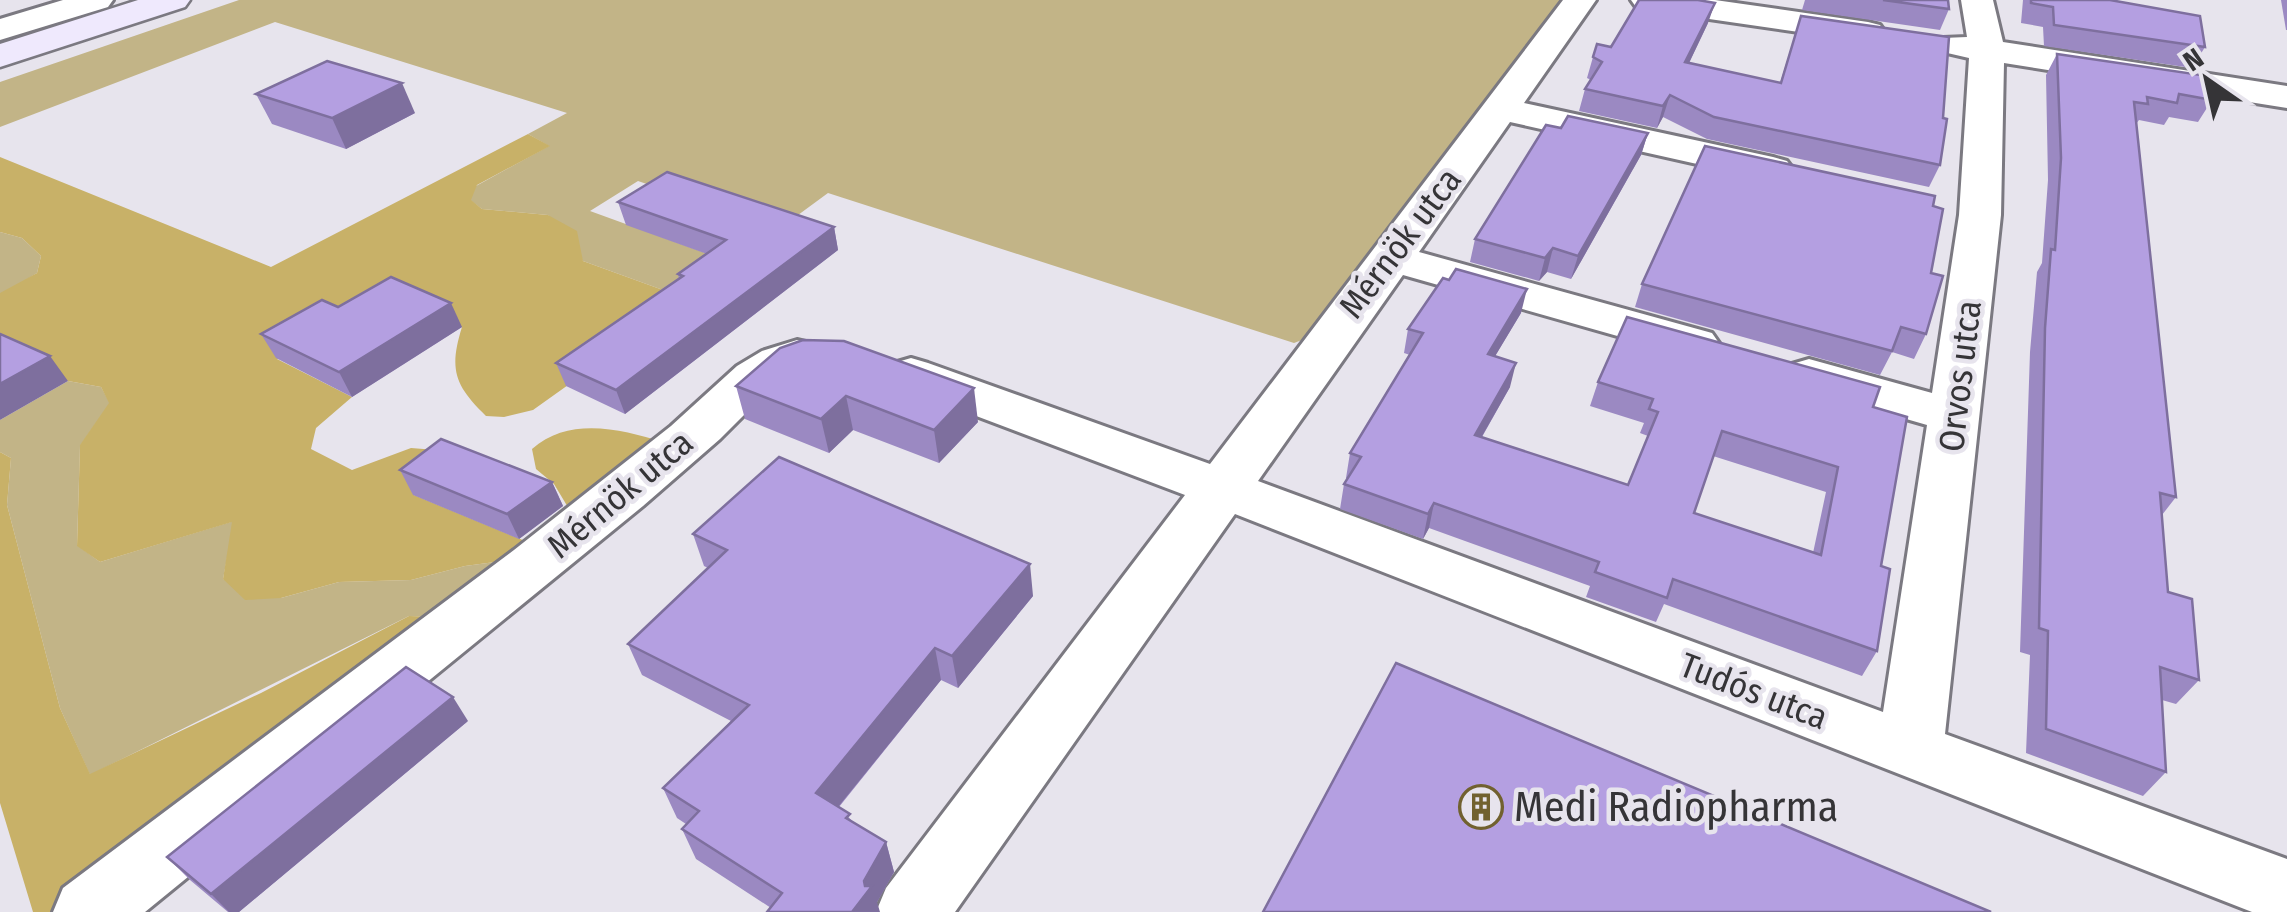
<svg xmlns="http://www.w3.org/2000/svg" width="2287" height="912" font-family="'Fira Sans Condensed',sans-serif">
<rect width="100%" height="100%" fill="#e7e4ed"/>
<g fill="#c2b487">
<path d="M239 0H1566L1302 340 1294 343 828 193 779 229 638 181 590 211 733 263 685 298 583 261 548 215 482 209 470 200 476 186 549 146 528 134 567 113 275 22 0 127V82Z"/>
<path d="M0 232 22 238 41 256 37 273 5 293H0Z"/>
<path d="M68 381 101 387 110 403 80 446 77 545 100 562 234 521 223 579 281 598 339 582 411 580 465 566 517 559 443 617 409 616 90 775 60 708 7 505 11 458 0 452V420Z"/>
</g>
<g fill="#c8b168">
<path d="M528 134 550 146 477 185 471 200 482 209 548 215 577 231 583 261 685 298 672 311 533 410 504 417 486 416C454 385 449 369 462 327L277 359 352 397 316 428 311 449 352 470 411 448 436 450 414 495 530 543 569 509 554 484 536 469 532 449C569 416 621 429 663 442L517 559 465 566 411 580 339 582 281 598 245 600 223 579 232 522 100 562 77 546 80 445 109 403 101 387 68 381 0 350V293L37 273 41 256 22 238 0 232V157L271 267Z"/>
<path d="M0 452 11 458 7 505 60 708 90 774 261 693 409 616 443 617 63 912H33L0 803Z"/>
</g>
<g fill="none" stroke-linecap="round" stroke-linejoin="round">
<g stroke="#7b7981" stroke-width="6">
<g id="street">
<path d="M63 0H113L108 7 0 40V19Z"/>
<path d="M1563 0H1596L1524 103 1773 157 1787 161 1793 169 1787 177 1773 181 1510 122 1419 252 1712 333 1719 343 1712 353 1695 358 1403 275 1258 481 1883 712 1927 425 1792 386 1785 375 1792 364 1809 359 1932 393 1959 215 1969 58 1943 52 1938 45 1943 38 1967 37 1961 0H1993L2003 42 2287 86V108L2004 63 2001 215 1945 734 2287 859V912H2252L1235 514 955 912H876L886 888 1185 495 894 385 887 374 894 363 911 358 928 363 1210 464Z"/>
<path d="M1631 0H1715L1868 22 1880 25 1885 32 1880 39 1868 42 1647 10 1636 7Z"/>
<path d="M797 340 814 344 821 355 814 366 771 388 720 439 643 506 145 912H53L63 888 514 550 671 426 737 366 762 351Z"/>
</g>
</g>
<g stroke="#7b7981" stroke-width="5">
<path id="secondary" d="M138 0H190L185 7 0 67V44Z"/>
</g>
<use href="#street" fill="#fff" fill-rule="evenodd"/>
<use href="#secondary" fill="#efe9fd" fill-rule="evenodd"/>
</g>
<g fill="#9b89c2" fill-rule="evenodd">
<path d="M1805 0H1948L1949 9 1940 30 1802 10Z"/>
<path d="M2023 0H2110L2205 47 2192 68 2044 46 2043 27 2021 23Z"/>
<path d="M2281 0H2287V30H2286Z"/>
<path d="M1801 16 1940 165 1929 187 1707 139 1663 117 1657 128 1579 111 1585 89 1591 80 1587 78 1593 57 1611 47 1708 23 1689 63 1780 83Z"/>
<path d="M2057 54 2212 100 2198 122 2169 117 2164 125 2139 120 2136 124 2176 497 2162 515 2168 592 2199 680 2176 704 2162 700 2166 772 2143 796 2026 753 2030 655 2020 652 2030 352 2037 272 2042 263 2048 180 2046 75Z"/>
<path d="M256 94 415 113 346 149 272 124Z"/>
<path d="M1561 128 1648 133 1641 155 1571 279 1547 272 1539 281 1470 262 1475 239Z"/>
<path d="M618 202 834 227 838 250 625 414 566 386 556 363 679 279 678 274 707 254 626 225Z"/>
<path d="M1933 206 1931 273 1926 334 1914 359 1892 352 1880 375 1635 307 1642 284Z"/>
<path d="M338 307 462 327 352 397 276 358 261 334Z"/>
<path d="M1521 313 1495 356 1510 387 1482 437 1628 485 1648 436 1640 433 1644 423 1590 406 1598 382 1873 407 1881 566 1877 651 1862 676 1664 604 1656 622 1586 597 1590 586 1429 528 1423 539 1340 509 1344 484 1348 478H1346L1350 453 1410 355 1404 353 1408 329ZM1713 456 1826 492 1813 553 1694 513Z"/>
<path d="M780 348 978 422 939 463 853 430 829 453 745 419 736 386Z"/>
<path d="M400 470 552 482 563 506 519 539 413 495Z"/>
<path d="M693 534 1033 596 958 688 941 680 839 807 853 822 886 842 894 872 877 902 771 908 696 859 682 829 686 824 677 818 663 788 731 721 642 675 628 644 708 568 704 566Z"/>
<path d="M468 721 239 912H228L190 880 167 857Z"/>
</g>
<g fill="#7e6f9e">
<path d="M1715 3 1708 23 1679 84 1685 62Z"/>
<path d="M402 83 415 113 346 149 332 118Z"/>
<path d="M1670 95 1663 117 1657 128 1663 106Z"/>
<path d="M1648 133 1641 155 1571 279 1578 256Z"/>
<path d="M834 227 838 250 625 414 616 390Z"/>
<path d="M1553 248 1547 272 1539 281 1545 258Z"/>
<path d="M1527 289 1521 313 1482 378 1488 354Z"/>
<path d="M451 303 462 327 352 397 339 372Z"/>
<path d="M50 356 68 381 0 420V384Z"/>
<path d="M1516 363 1510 387 1469 459 1475 435Z"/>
<path d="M974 388 978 422 939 463 934 430Z"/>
<path d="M846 396 853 430 829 453 821 419Z"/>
<path d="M552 482 563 506 519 539 507 514Z"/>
<path d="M1434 503 1429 528 1423 539 1428 514Z"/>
<path d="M1030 564 1033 596 958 688 952 656Z"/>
<path d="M935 648 941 680 825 823 816 793Z"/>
<path d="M453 697 468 721 239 912H229L211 894Z"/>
<path d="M886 842 894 872 877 902 880 912H852L864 881Z"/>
</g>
<g fill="#b49fe1" stroke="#7e6f9e" stroke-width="2.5" fill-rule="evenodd">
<path d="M1639 0H1698L1715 3 1685 62 1781 83 1801 16 1949 37 1943 118 1947 119 1940 165 1714 117 1670 95 1663 106 1585 89 1602 62 1593 57 1597 44 1611 47Z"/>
<path d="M1883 0H1948L1949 9Z"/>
<path d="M2031 0H2110L2200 16 2205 47 2054 25 2053 7 2031 3Z"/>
<path d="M2057 54 2208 76 2212 100 2179 94 2177 103 2147 97 2148 104 2134 102 2176 497 2160 493 2168 592 2192 599 2199 680 2160 667 2166 772 2046 729 2048 631 2039 628 2045 328 2051 249 2055 250 2061 158Z"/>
<path d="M327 61 402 83 332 118 256 94Z"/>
<path d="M1568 116 1648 133 1578 256 1553 248 1545 258 1475 239 1546 125 1561 128Z"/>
<path d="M1705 146 1935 196 1933 206 1943 209 1931 273 1943 276 1926 334 1901 327 1892 351 1642 284Z"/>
<path d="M667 172 834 227 616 390 556 363 683 276 678 274 726 240 618 202Z"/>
<path d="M1456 269 1527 289 1488 354 1516 363 1475 435 1628 485 1658 412 1649 409 1653 399 1598 382 1627 317 1880 387 1873 407 1907 417 1881 566 1890 569 1877 651 1673 579 1667 598 1595 572 1599 562 1434 503 1428 514 1344 484 1361 457 1350 453 1423 333 1408 329 1443 278 1449 280ZM1722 431 1838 467 1821 555 1694 513Z"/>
<path d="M391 277 451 303 339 372 261 334 322 300 338 307Z"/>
<path d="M0 334 50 356 0 384Z"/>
<path d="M803 340 844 341 974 388 934 430 846 396 821 419 736 386 780 348Z"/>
<path d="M441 439 552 482 507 514 400 470Z"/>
<path d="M779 457 1030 564 952 656 935 648 816 793 850 814 846 818 886 842 864 881 865 886H872L852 912H767L782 893 682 829 699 811 663 788 749 705 628 644 727 550 693 534Z"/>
<path d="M1396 663 1991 912H1263Z"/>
<path d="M406 667 453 697 211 894 167 857Z"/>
</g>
<defs>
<g id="building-ring" transform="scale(2.25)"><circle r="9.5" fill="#e7e4ed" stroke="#71612f" stroke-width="1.5"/><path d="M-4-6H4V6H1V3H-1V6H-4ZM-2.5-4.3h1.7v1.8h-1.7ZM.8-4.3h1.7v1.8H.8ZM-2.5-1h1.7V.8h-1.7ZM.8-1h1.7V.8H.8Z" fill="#71612f"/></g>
</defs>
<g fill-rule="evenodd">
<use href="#building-ring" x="1481" y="807"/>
</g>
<g text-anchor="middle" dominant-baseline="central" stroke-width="9" stroke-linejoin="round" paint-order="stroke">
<g font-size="35" fill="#353437" stroke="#e7e4ed">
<text transform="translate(1400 243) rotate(-53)">Mérnök utca</text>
<text transform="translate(1960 376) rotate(-83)">Orvos utca</text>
<text transform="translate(620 494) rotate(-40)">Mérnök utca</text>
<text transform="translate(1754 691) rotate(21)">Tudós utca</text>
</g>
<g font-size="42" fill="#353437" stroke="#e7e4ed" text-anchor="start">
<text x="1514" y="807">Medi Radiopharma</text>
</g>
</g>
<g transform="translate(2207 80) rotate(326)" stroke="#e7e4ed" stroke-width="8" paint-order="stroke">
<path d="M0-8L18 38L0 25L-18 38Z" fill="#353437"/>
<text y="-15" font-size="28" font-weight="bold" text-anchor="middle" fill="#353437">N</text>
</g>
</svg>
